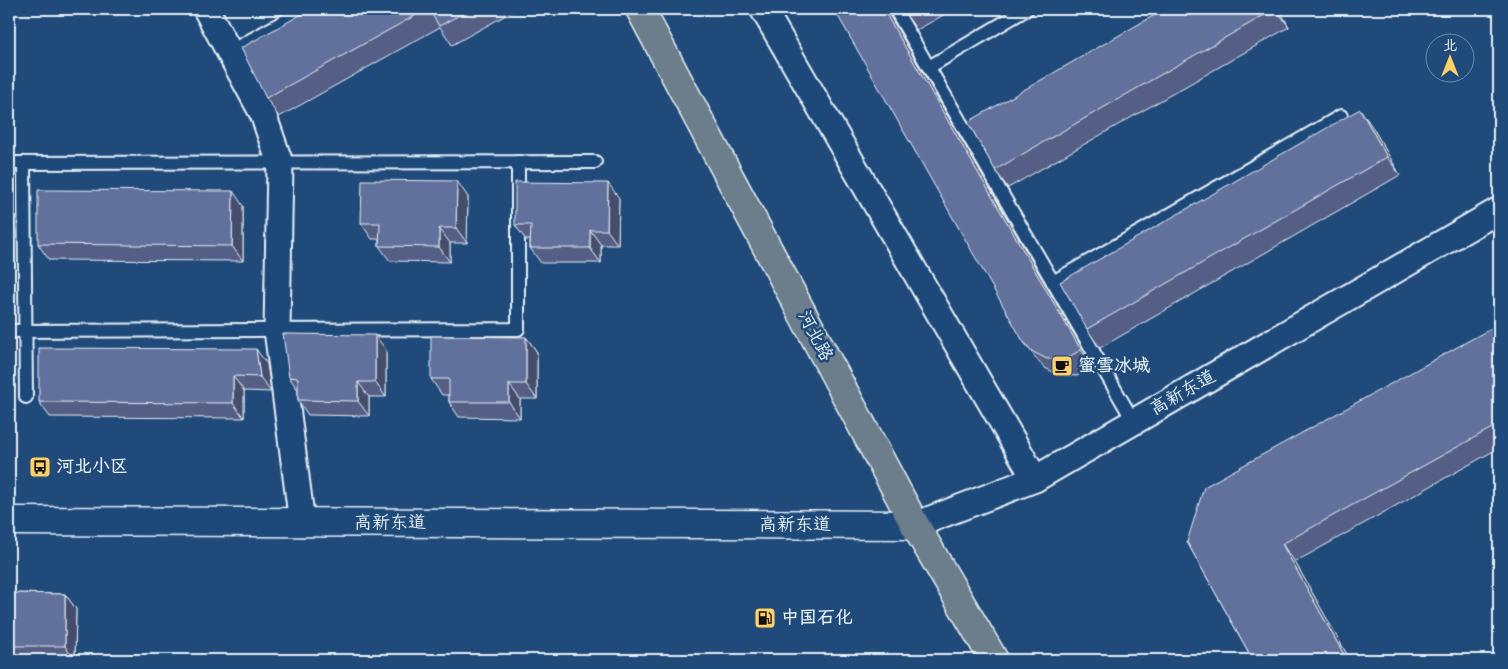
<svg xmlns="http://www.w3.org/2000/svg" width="1508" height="669" font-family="Mynerve,'LXGW WenKai TC',sans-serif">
<rect width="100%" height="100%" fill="#1f4a7a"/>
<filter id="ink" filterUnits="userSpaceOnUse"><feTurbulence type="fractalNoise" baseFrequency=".02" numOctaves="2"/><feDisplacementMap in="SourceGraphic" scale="10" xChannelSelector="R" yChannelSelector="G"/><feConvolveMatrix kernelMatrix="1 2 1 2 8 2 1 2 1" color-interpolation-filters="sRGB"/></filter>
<g filter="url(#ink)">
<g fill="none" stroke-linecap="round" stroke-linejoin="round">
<g stroke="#e8f1f8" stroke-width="16">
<g id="lane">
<path d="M895 9 1134 422"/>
<path d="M229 52 306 9"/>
<path d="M929 67 1027 9"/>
<path d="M9 163 595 162"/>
<path d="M24 163 26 397"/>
<path d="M1053 282 1341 116"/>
<path d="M9 331 518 329V162"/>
</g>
</g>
<g stroke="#e8f1f8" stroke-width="29">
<g id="street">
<path d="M206 9 263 114 280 163 277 330 302 523"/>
<path d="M763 9 1035 479"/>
<path d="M915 525 1035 479 1499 210"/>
</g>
</g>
<g stroke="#e8f1f8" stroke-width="31">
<path id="secondary" d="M9 521 915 525"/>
</g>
<g stroke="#e8f1f8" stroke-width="31">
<path id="primary" d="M640 9 915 525 994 660"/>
</g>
<use href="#lane" stroke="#1f4a7a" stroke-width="12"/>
<use href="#street" stroke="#1f4a7a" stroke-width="25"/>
<use href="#secondary" stroke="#1f4a7a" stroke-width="28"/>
<use href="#primary" stroke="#6c7d8b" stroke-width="28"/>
</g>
<g fill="#545f86" stroke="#e8f1f8">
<path d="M311 9H517L452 45 440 27 279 117 266 98Z"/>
<path d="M902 9H954L917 30Z"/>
<path d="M1165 9H1279L1289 27 1008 188 995 170Z"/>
<path d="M888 13 1093 367 1077 376 1059 375 1045 368 1035 357 1023 341Z"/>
<path d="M1373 128 1400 175 1100 348 1087 329Z"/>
<path d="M468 197 467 243H450V262L390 261 379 246V239H372L361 223Z"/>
<path d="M619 198 618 245H601V263H541L530 248V240H526L515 225Z"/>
<path d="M243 206V261L49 260 38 244Z"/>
<path d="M1499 324V448L1295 562 1350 660H1253L1187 542Z"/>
<path d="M526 337 537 352V399H520V418L459 417 449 402V395H442L431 379Z"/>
<path d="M386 350V397H369V416L308 415 298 400V390L289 377Z"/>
<path d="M267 364 271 392 244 391V418L50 417 39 402Z"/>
<path d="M9 593 65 594 76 609 75 660H9Z"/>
</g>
<g fill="#454e6d" stroke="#e8f1f8">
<path d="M883 9H887L888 13 1093 367 1081 350Z"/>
<path d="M1276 9H1279L1289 27Z"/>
<path d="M1360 109 1373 128 1400 175 1387 157Z"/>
<path d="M457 181 468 197 467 243 456 228Z"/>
<path d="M608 183 619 198 618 245 607 230Z"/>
<path d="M233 191 243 206V261L232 246Z"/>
<path d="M439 228 450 243V262L439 247Z"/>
<path d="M590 230 601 245V263L590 248Z"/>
<path d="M375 335 386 350V397L375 382Z"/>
<path d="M526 337 537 352V399L526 384Z"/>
<path d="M256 349 267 364 271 392 260 377Z"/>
<path d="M233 376 244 391V418L233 403Z"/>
<path d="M358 382 369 397V416L358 401Z"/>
<path d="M509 384 520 399V418L509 402Z"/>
<path d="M1282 544 1295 562 1350 660H1347Z"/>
<path d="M65 594 76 609 75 660H74L65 646Z"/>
</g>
<g fill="#626f9c" stroke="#e8f1f8">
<path d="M311 9H427L266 98 241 48Z"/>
<path d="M429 9H471L439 26Z"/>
<path d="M834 9H883L1081 350 1065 359H1047L1033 352 1023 341Z"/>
<path d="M902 9H914L905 14Z"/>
<path d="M1165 9H1275L995 170 968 122Z"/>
<path d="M1360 109 1387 157 1087 329 1060 282Z"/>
<path d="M362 180 457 181 456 228H439V247L379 246 380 223H361Z"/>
<path d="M515 182 608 183 607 230H590V248H530L531 225H515Z"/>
<path d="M38 190 233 191 232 246 38 244Z"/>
<path d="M1499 324V424L1282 544 1347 660H1253L1187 542 1204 487Z"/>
<path d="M283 334 375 335V382H358V401L298 400V378L289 377Z"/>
<path d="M431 336 526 337V384H509V402H449V379H431Z"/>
<path d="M39 348 256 349 260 377 233 376V403L39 402Z"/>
<path d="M9 593 65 594V646H9Z"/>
</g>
</g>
<defs>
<g id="cafe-square" transform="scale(1.125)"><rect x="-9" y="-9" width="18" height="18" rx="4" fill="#ffd166" stroke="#1f4a7a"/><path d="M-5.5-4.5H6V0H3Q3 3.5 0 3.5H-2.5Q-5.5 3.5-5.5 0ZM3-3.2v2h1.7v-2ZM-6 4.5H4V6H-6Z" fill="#111"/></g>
<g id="bus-square" transform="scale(1.125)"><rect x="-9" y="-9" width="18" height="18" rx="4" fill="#ffd166" stroke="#1f4a7a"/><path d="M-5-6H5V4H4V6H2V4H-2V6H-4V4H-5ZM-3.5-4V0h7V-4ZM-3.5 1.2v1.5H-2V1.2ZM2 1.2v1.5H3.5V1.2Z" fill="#111"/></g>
<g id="fuel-square" transform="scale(1.125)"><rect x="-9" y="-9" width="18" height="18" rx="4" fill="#ffd166" stroke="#1f4a7a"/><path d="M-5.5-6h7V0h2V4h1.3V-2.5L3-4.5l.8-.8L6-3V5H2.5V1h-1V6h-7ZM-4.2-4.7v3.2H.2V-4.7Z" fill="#111"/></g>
</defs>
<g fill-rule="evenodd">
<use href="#cafe-square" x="1062" y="366"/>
<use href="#bus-square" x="40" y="467"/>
<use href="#fuel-square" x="765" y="618"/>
</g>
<g text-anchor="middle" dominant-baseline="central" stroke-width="5" stroke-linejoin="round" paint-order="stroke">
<g font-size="18" fill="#e8f1f8" stroke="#1f4a7a">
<text transform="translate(815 336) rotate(62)">河北路</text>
<text transform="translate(1183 393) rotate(-30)">高新东道</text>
<text x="390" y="523">高新东道</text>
<text x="795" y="525">高新东道</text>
</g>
<g font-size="18" font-weight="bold" fill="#e8f1f8" stroke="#1f4a7a" text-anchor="start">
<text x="1078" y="366">蜜雪冰城</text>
<text x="56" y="467">河北小区</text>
<text x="781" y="618">中国石化</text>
</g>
</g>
<rect width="1508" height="669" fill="none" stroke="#1f4a7a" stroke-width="30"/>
<rect x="15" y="15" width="1478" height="639" fill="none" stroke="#e8f1f8" stroke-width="2" filter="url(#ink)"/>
<g transform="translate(1450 58)"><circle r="24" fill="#1f4a7a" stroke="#6f8dac"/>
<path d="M0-4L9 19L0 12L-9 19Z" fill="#ffd166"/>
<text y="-8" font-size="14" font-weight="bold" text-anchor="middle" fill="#e8f1f8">北</text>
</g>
</svg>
